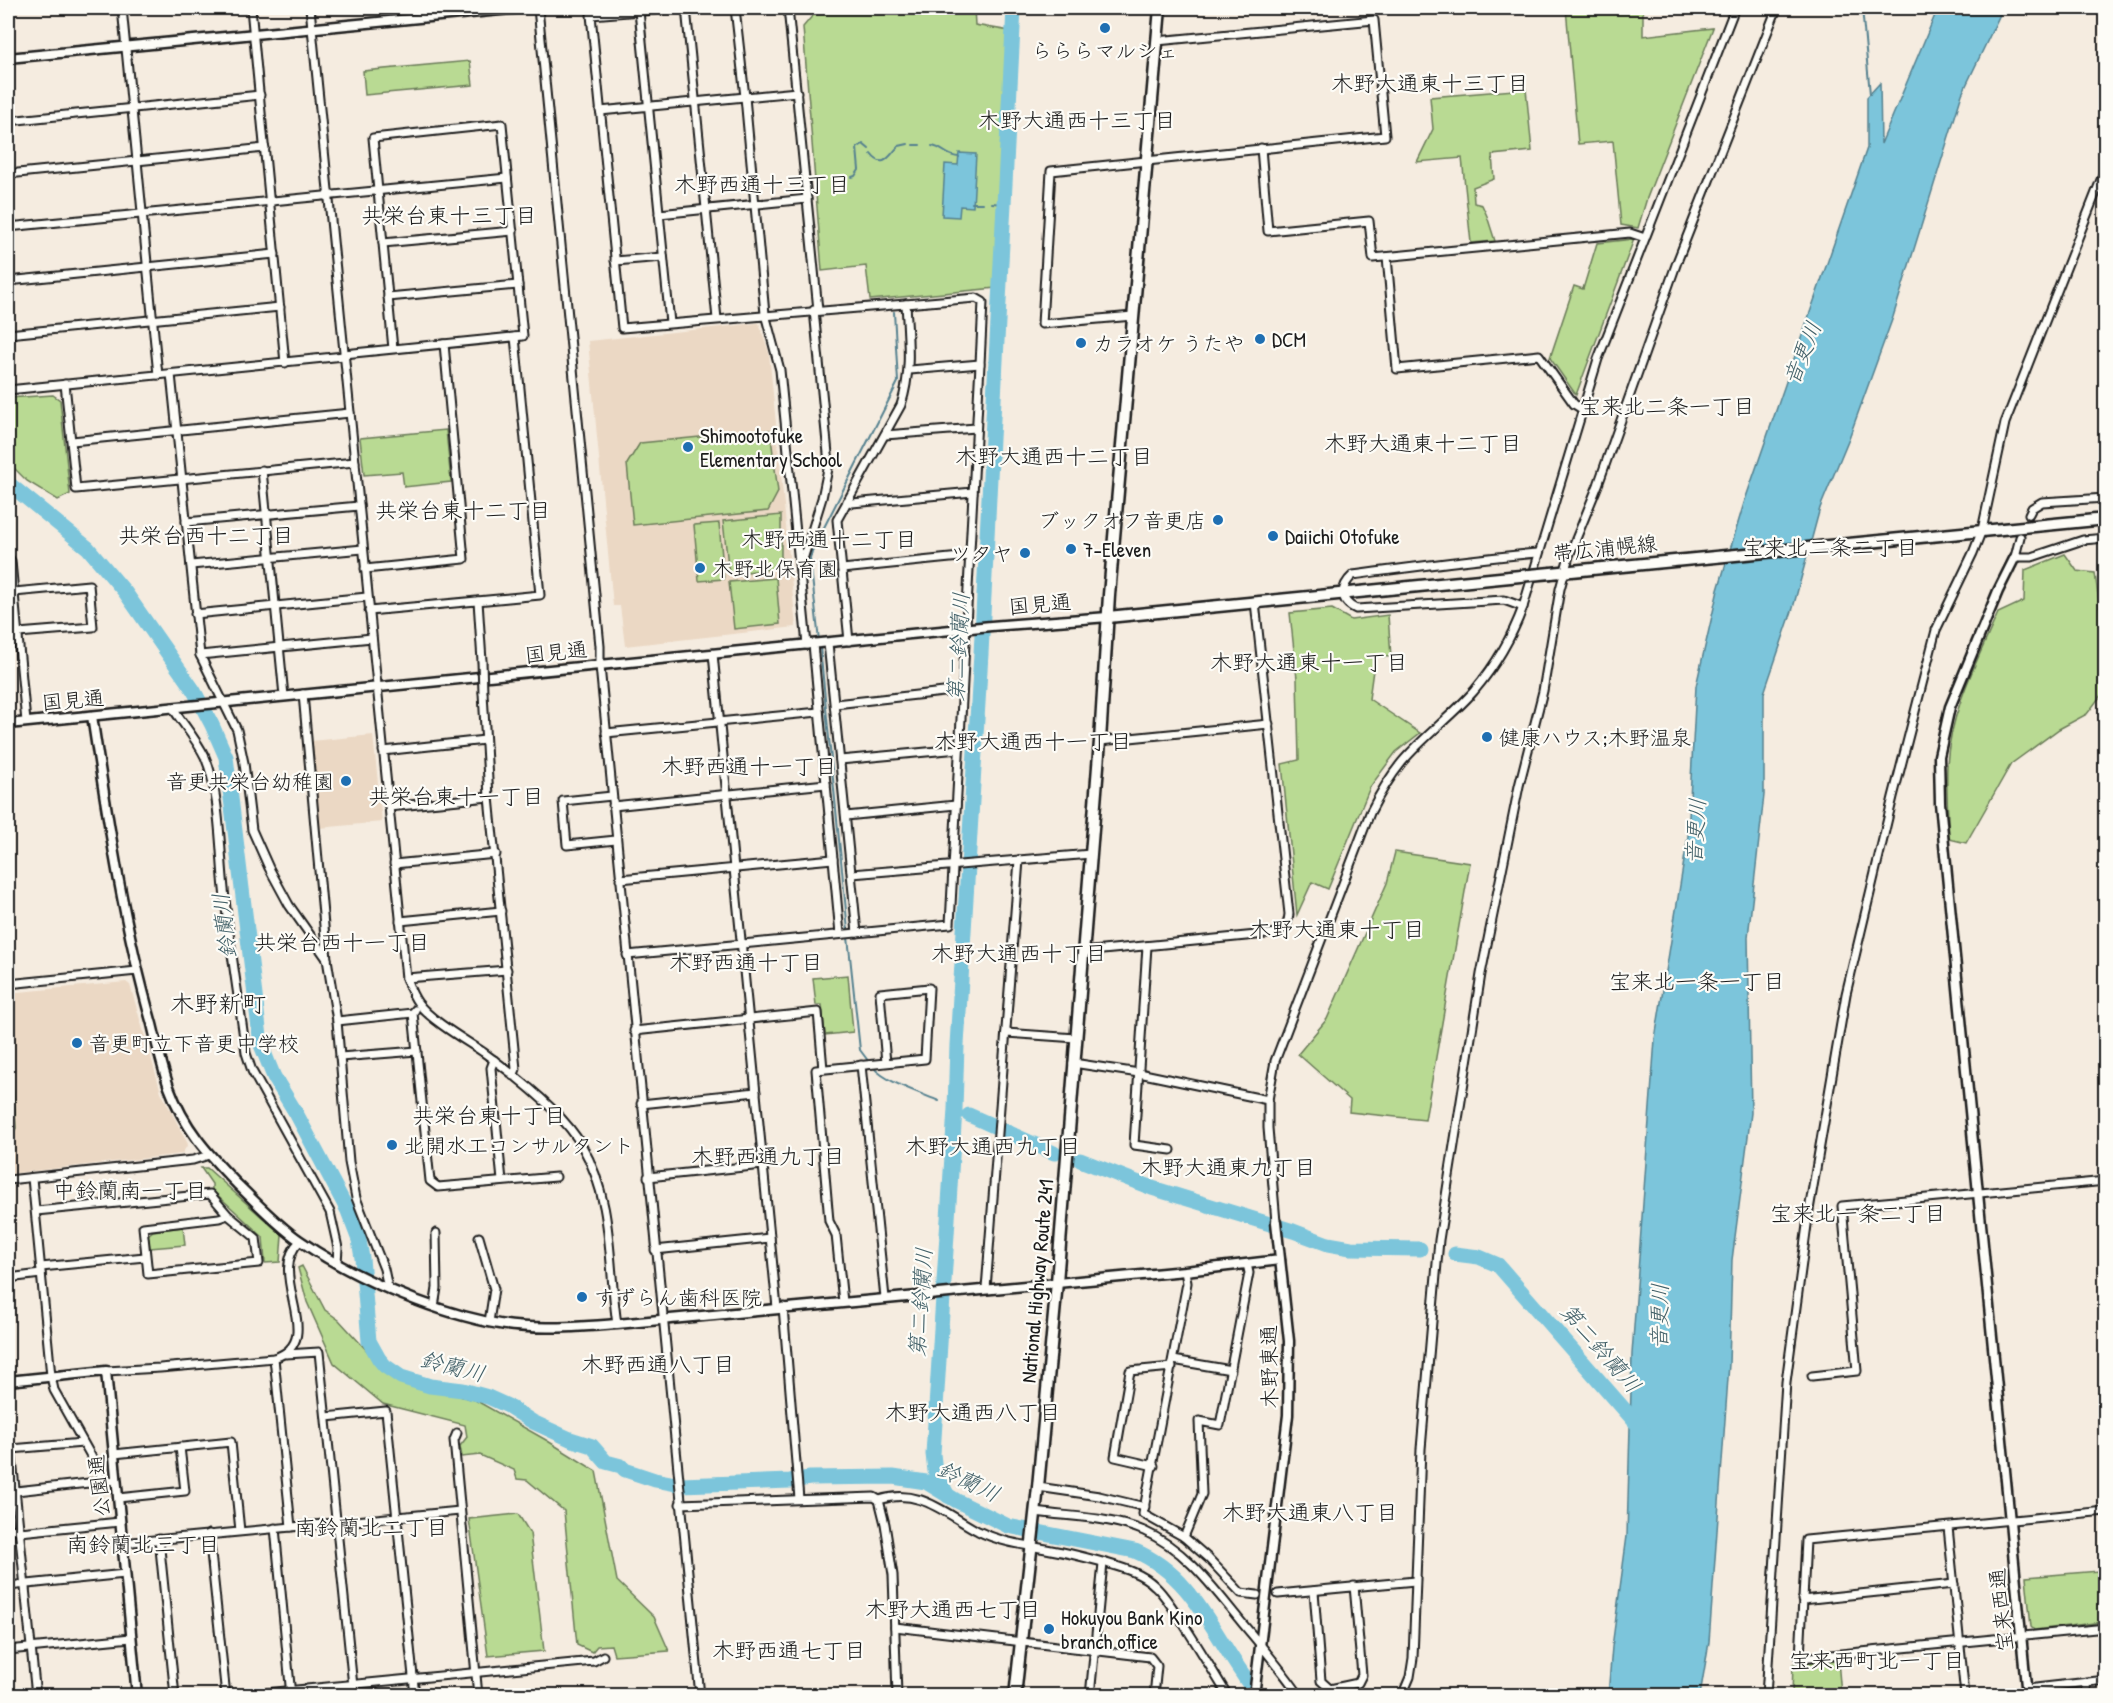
<svg xmlns="http://www.w3.org/2000/svg" width="2113" height="1703" font-family="'Patrick Hand','Klee One',sans-serif">
<rect width="100%" height="100%" fill="#f5ece0"/>
<filter id="ink" filterUnits="userSpaceOnUse"><feTurbulence type="fractalNoise" baseFrequency=".0167" numOctaves="2"/><feDisplacementMap in="SourceGraphic" scale="12" xChannelSelector="R" yChannelSelector="G"/><feConvolveMatrix kernelMatrix="1 2 1 2 8 2 1 2 1" color-interpolation-filters="sRGB"/></filter>
<g filter="url(#ink)">
<g fill="#ebd8c4">
<path d="M759 323 769 353 796 627 625 646 620 606H613L588 341Z"/>
<path d="M373 735 382 822 319 828 311 741Z"/>
<path d="M126 982 130 985 161 1092 188 1144 182 1154 8 1174V993Z"/>
</g>
<g fill="#b9da93" stroke="#6a7b58" stroke-width="1.5">
<path d="M819 8H974L975 25 1010 31 996 288 870 300 866 266 822 271 803 27Z"/>
<path d="M1566 8H1650H1643V36L1713 28 1647 198 1638 228 1621 225 1613 141 1578 144Z"/>
<path d="M470 61 473 85 365 95 363 71Z"/>
<path d="M1526 89 1532 151 1492 155 1494 179 1473 187 1474 203 1482 205 1487 216 1495 241 1471 243 1462 158 1417 162 1433 129 1430 97Z"/>
<path d="M1634 239 1576 395 1550 358 1574 286 1583 289 1597 243Z"/>
<path d="M53 395 60 400 70 494 58 500 27 481 8 462V398Z"/>
<path d="M446 430 451 482 404 487 402 472 364 475 360 438Z"/>
<path d="M770 430 778 492 768 511 633 525 627 464 640 443Z"/>
<path d="M781 515V568L729 574 723 521Z"/>
<path d="M719 523 724 579 699 581 694 525Z"/>
<path d="M2065 554 2077 571 2095 573 2105 648V690L2087 714 2059 729 2011 764 1966 843 1949 839C1948 815 1946 790 1947 765 1950 712 1977 661 1998 613L2024 601 2025 570Z"/>
<path d="M776 578 780 624 734 629 729 582Z"/>
<path d="M1332 609 1351 620 1388 615 1391 657 1375 656 1369 699 1420 733 1396 752 1370 787 1328 889 1312 882 1297 915 1282 764 1299 760 1297 679 1290 613Z"/>
<path d="M1395 852 1470 863 1425 1120 1349 1112 1350 1100 1298 1054 1327 1019 1387 883Z"/>
<path d="M848 975 853 1032 825 1035 822 1005H816L813 978Z"/>
<path d="M8 1012 16 1128 8 1142Z"/>
<path d="M201 1168H207L282 1235 280 1262 265 1263 263 1237 212 1190V1184Z"/>
<path d="M183 1227 185 1245 150 1248 148 1235 153 1231Z"/>
<path d="M302 1266 325 1310 339 1320 393 1379 475 1400 546 1440 596 1471 617 1581 654 1617 669 1651 614 1655 611 1645 597 1646 592 1652 577 1645 564 1511 527 1480 517 1479 514 1470 480 1455 462 1457 460 1446 467 1437 465 1425 383 1404 334 1363 307 1302 298 1268Z"/>
<path d="M518 1514 530 1533 544 1651 488 1656 469 1519Z"/>
<path d="M2099 1571 2103 1622 2034 1630 2031 1627 2026 1577Z"/>
<path d="M1838 1660 1841 1695H1792L1793 1664Z"/>
</g>
<g fill="#7bc5db" stroke="#55818f" stroke-width="1.5">
<path d="M1938 8H2003L1962 94 1893 317 1849 438 1820 508 1793 608 1764 693V795L1748 937 1751 1113 1732 1260 1729 1364 1709 1642 1700 1695 1608 1696 1612 1647 1627 1536 1632 1354 1655 1039 1688 836 1696 686 1718 590 1744 503 1867 148V97L1880 83 1881 144Z"/>
<path d="M959 153 976 154 973 207 960 206 959 217 942 216 945 164 958 165Z"/>
</g>
<g fill="none" stroke-linecap="round" stroke-linejoin="round">
<g stroke="#55818f" stroke-width="2">
<path d="M1862 8 1870 94"/>
<path d="M913 145H920"/>
<path d="M932 146C944 148 947 157 959 157"/>
<path d="M871 154C884 171 890 154 899 146L908 144"/>
<path d="M852 177 855 176 859 170 857 148 863 144 869 149"/>
<path d="M972 203H983"/>
<path d="M992 203 1005 204"/>
<path d="M819 641 810 559 812 551 898 382 894 312"/>
<path d="M820 647 848 931"/>
<path d="M848 937 860 1050 869 1062"/>
<path d="M873 1067C885 1082 920 1093 939 1101"/>
<path d="M952 1103H956"/>
</g>
<g stroke="#7bc5db" stroke-width="15">
<path d="M8 483 88 548 125 592 194 691 212 725 226 757 261 1045 274 1077 296 1113 348 1211 359 1240 362 1258 369 1341 379 1359 385 1366 401 1377 430 1386 463 1390 488 1397 508 1406 533 1422 570 1439 592 1446 606 1462 621 1466 625 1470 655 1480 681 1485 790 1481 810 1478 893 1477 926 1482 957 1501 1008 1526 1135 1551C1190 1574 1210 1627 1242 1673 1247 1681 1252 1689 1259 1696"/>
<path d="M969 1115 1054 1153"/>
<path d="M1080 1160 1152 1188 1293 1231 1328 1244 1351 1248 1420 1249"/>
<path d="M1455 1254 1479 1257 1498 1265 1644 1432"/>
<path d="M948 1496 935 1471 933 1454 955 1109 957 1045 981 654 1014 8"/>
</g>
<g stroke="#1c1c1c" stroke-width="11">
<g id="minor">
<path d="M122 8 158 375"/>
<path d="M251 8 285 363"/>
<path d="M310 8 406 978C409 986 412 995 418 1003 430 1020 465 1040 483 1052 515 1075 563 1112 582 1146 614 1201 608 1264 617 1324"/>
<path d="M538 8 600 646V666C632 1009 665 1352 700 1696"/>
<path d="M686 8 717 319"/>
<path d="M735 8 745 97 765 314 780 370 807 645"/>
<path d="M788 8 818 310"/>
<path d="M639 11 670 323"/>
<path d="M600 111 797 92"/>
<path d="M8 121 260 95"/>
<path d="M1261 148 1268 231 1369 221 1373 258 1630 233 1645 238"/>
<path d="M8 174 265 148"/>
<path d="M659 214 807 199"/>
<path d="M8 227 507 178"/>
<path d="M383 243 513 231"/>
<path d="M1387 257 1397 369 1539 355 1574 404 1582 409"/>
<path d="M615 261 663 257"/>
<path d="M8 281 275 254"/>
<path d="M388 297 518 285"/>
<path d="M1133 316 1042 324 1051 171 1385 136 1374 20 1157 41"/>
<path d="M8 334 280 307"/>
<path d="M344 354 523 336 502 124 373 138 393 349"/>
<path d="M910 370 980 364"/>
<path d="M171 374 200 655 237 730 244 763 252 830 269 868 289 905 327 959"/>
<path d="M65 384 76 489 355 462"/>
<path d="M8 390 344 356"/>
<path d="M885 435 976 428"/>
<path d="M72 441 350 413"/>
<path d="M262 470 284 696"/>
<path d="M847 501 852 503 973 492"/>
<path d="M2029 514 2032 508 2042 502 2106 498"/>
<path d="M186 522 359 506"/>
<path d="M2020 537 2015 557H2032L2083 540 2106 538"/>
<path d="M8 556 11 561 26 722"/>
<path d="M191 565 363 549"/>
<path d="M801 566 822 498 829 464 814 310"/>
<path d="M365 569 464 559 444 344"/>
<path d="M842 569 970 556"/>
<path d="M14 592 89 585 93 627 18 633"/>
<path d="M478 601 482 661"/>
<path d="M1523 607 1504 600 1356 609C1339 601 1340 587 1353 575 1414 567 1476 558 1538 553"/>
<path d="M369 611 540 595 515 337"/>
<path d="M195 614 367 597"/>
<path d="M849 641 837 520 901 405C912 372 908 339 906 304"/>
<path d="M828 643 857 933"/>
<path d="M813 644 840 934"/>
<path d="M713 654 777 1308"/>
<path d="M200 655 372 638"/>
<path d="M483 693 489 797 516 1069 513 1076"/>
<path d="M303 694 327 959 337 1021 413 1013"/>
<path d="M835 704 962 690"/>
<path d="M172 707C182 723 197 740 205 757 220 791 220 851 224 889 229 943 239 998 246 1053L252 1071 330 1212 338 1248 337 1262"/>
<path d="M606 733 819 712"/>
<path d="M1100 741 1269 724"/>
<path d="M383 751 485 740"/>
<path d="M840 760 959 749"/>
<path d="M612 796 563 801 567 845 616 840"/>
<path d="M613 806 826 784"/>
<path d="M389 807 489 797"/>
<path d="M846 816 956 805"/>
<path d="M394 864 496 854"/>
<path d="M852 874 1091 854"/>
<path d="M620 879 833 859"/>
<path d="M400 921 501 911"/>
<path d="M1147 946 1134 1145 1171 1150"/>
<path d="M1082 952 1277 933C1286 928 1288 924 1289 914L1255 602"/>
<path d="M627 955 950 924 980 364 983 302 976 298 622 328 591 15 678 8"/>
<path d="M406 978 507 970"/>
<path d="M8 984 137 971"/>
<path d="M415 1010 413 1013 430 1181 438 1187 556 1177"/>
<path d="M337 1021 349 1162 356 1198 384 1269 388 1288"/>
<path d="M634 1031 818 1012 823 1069"/>
<path d="M1006 1033 1076 1038"/>
<path d="M340 1057 417 1051"/>
<path d="M494 1060 491 1068 502 1181"/>
<path d="M1073 1063 1139 1073 1268 1100"/>
<path d="M861 1065 885 1298"/>
<path d="M641 1104 756 1092"/>
<path d="M648 1177 763 1165"/>
<path d="M32 1178 51 1376 54 1390 100 1472 101 1482"/>
<path d="M8 1180 193 1160 209 1155"/>
<path d="M36 1211 210 1194 228 1215 256 1238 259 1263 148 1274 143 1227 219 1218 228 1215"/>
<path d="M1276 1222 1268 1128V1100L1275 1061 1370 813C1379 795 1389 778 1402 762 1424 736 1452 716 1474 691 1495 666 1512 637 1523 607L1598 359 1735 8"/>
<path d="M479 1237 494 1289 489 1322"/>
<path d="M655 1250 770 1238"/>
<path d="M41 1267 145 1257"/>
<path d="M1185 1271 1187 1283 1143 1514 1184 1537 1208 1558 1241 1593 1257 1595"/>
<path d="M8 1278 41 1274"/>
<path d="M986 1289 1019 860"/>
<path d="M843 1302 836 1235 829 1221 816 1070 925 1059 929 988 880 993 886 1063"/>
<path d="M434 1307 437 1288 436 1233"/>
<path d="M783 1307 799 1499"/>
<path d="M286 1354 319 1352 354 1696"/>
<path d="M274 1358 291 1527"/>
<path d="M1173 1360 1231 1370"/>
<path d="M106 1371 160 1368 274 1358C329 1341 264 1275 300 1241"/>
<path d="M1812 1376 1857 1371 1842 1206 2106 1181"/>
<path d="M326 1417 386 1411 415 1696"/>
<path d="M457 1433 454 1440 478 1696"/>
<path d="M114 1454 231 1442 240 1531"/>
<path d="M1154 1466 1115 1457 1130 1371 1172 1367"/>
<path d="M1038 1487 1099 1496 1145 1507"/>
<path d="M16 1491 116 1480"/>
<path d="M118 1498 185 1491 180 1447"/>
<path d="M879 1500 885 1524 893 1575 897 1696"/>
<path d="M680 1504 874 1497 879 1500C919 1487 944 1513 978 1531 1004 1544 1034 1546 1062 1552 1077 1555 1091 1559 1106 1563 1123 1568 1142 1573 1155 1586 1164 1594 1170 1605 1177 1614 1195 1641 1211 1668 1228 1696"/>
<path d="M2106 1511 1806 1540 1800 1658 2106 1628"/>
<path d="M1036 1512C1071 1517 1111 1517 1144 1531 1187 1550 1214 1589 1243 1624 1263 1648 1282 1670 1300 1696"/>
<path d="M1948 1527 1965 1696"/>
<path d="M275 1528 291 1696"/>
<path d="M8 1530 20 1529"/>
<path d="M20 1532 120 1522"/>
<path d="M209 1534 226 1696"/>
<path d="M1184 1537 1202 1494 1199 1421 1220 1425 1249 1273 1247 1264"/>
<path d="M159 1539 175 1696"/>
<path d="M122 1543 460 1511"/>
<path d="M8 1586 125 1574"/>
<path d="M1314 1591 1321 1681 1330 1689 1358 1683 1362 1675 1354 1586"/>
<path d="M1278 1594 1415 1581"/>
<path d="M1802 1600 1954 1584"/>
<path d="M895 1627 1150 1657 1157 1666 1154 1696"/>
<path d="M8 1650 131 1638"/>
<path d="M2086 1682 2087 1696"/>
<path d="M2027 1689 2106 1680"/>
<path d="M36 1696 11 1449 83 1443"/>
<path d="M235 1696 594 1661 603 1656"/>
<path d="M1090 1696 1103 1563"/>
<path d="M1402 1696 1410 1677 1413 1658 1421 1449 1439 1240 1481 974 1519 786 1543 691 1560 589 1569 556 1598 485 1677 262 1777 8"/>
<path d="M1766 1696 1786 1382 1809 1210 1846 994 1893 797 1936 630 1973 553 1982 530 2005 423 2106 167"/>
</g>
</g>
<g stroke="#1c1c1c" stroke-width="13">
<g id="tertiary">
<path d="M8 58 522 8"/>
<path d="M2015 557 1998 591 1950 707 1939 756 1940 803 2027 1696"/>
<path d="M92 716C108 820 123 923 152 1024 157 1045 162 1067 169 1087 184 1128 207 1153 237 1184 257 1203 276 1224 299 1240 350 1276 427 1309 488 1322 531 1331 574 1327 617 1324L1185 1271 1280 1260"/>
<path d="M8 724 991 626 1108 617"/>
<path d="M8 1381 106 1371 137 1696"/>
<path d="M1254 1696 1288 1415 1289 1341 1276 1222"/>
</g>
</g>
<g stroke="#1c1c1c" stroke-width="15">
<g id="primary">
<path d="M1551 573 2106 519"/>
<path d="M1108 617 1510 577"/>
</g>
</g>
<g stroke="#1c1c1c" stroke-width="15">
<path id="trunk" d="M1015 1696 1038 1487 1057 1282 1100 741 1109 595 1160 8"/>
</g>
<use href="#minor" stroke="#fdfcf7" stroke-width="7"/>
<use href="#tertiary" stroke="#fdfcf7" stroke-width="8"/>
<use href="#primary" stroke="#fdfcf7" stroke-width="10"/>
<use href="#trunk" stroke="#fdfcf7" stroke-width="10"/>
<g stroke="#1c1c1c" stroke-width="11" stroke-linecap="butt">
<path id="minor-bridge" d="M482 661 483 693"/>
</g>
<g stroke="#1c1c1c" stroke-width="15" stroke-linecap="butt">
<path id="primary-bridge" d="M1510 577 1551 573"/>
</g>
<use href="#minor-bridge" stroke="#fdfcf7" stroke-width="7"/>
<use href="#primary-bridge" stroke="#fdfcf7" stroke-width="10"/>
</g>
</g>
<g fill="#1f6fb2" stroke="#fdfcf7" stroke-width="2">
<circle cx="1105" cy="28" r="6"/>
<circle cx="1260" cy="339" r="6"/>
<circle cx="1081" cy="343" r="6"/>
<circle cx="688" cy="447" r="6"/>
<circle cx="1218" cy="520" r="6"/>
<circle cx="1273" cy="536" r="6"/>
<circle cx="1071" cy="549" r="6"/>
<circle cx="1025" cy="553" r="6"/>
<circle cx="700" cy="568" r="6"/>
<circle cx="1487" cy="737" r="6"/>
<circle cx="346" cy="781" r="6"/>
<circle cx="77" cy="1043" r="6"/>
<circle cx="392" cy="1145" r="6"/>
<circle cx="582" cy="1297" r="6"/>
<circle cx="1049" cy="1629" r="6"/>
</g>
<g text-anchor="middle" dominant-baseline="central" stroke-width="4.5" stroke-linejoin="round" paint-order="stroke">
<g font-size="21" fill="#1c1c1c" stroke="#fdfcf7" text-anchor="start">
<text x="1105" y="50" text-anchor="middle">らららマルシェ</text>
<text x="1272" y="339">DCM</text>
<text x="1093" y="343">カラオケ うたや</text>
<text x="700" y="435">Shimootofuke<tspan x="700" dy="24">Elementary School</tspan></text>
<text x="1206" y="520" text-anchor="end">ブックオフ音更店</text>
<text x="1285" y="536">Daiichi Otofuke</text>
<text x="1083" y="549">7-Eleven</text>
<text x="1013" y="553" text-anchor="end">ツタヤ</text>
<text x="712" y="568">木野北保育園</text>
<text x="1499" y="737">健康ハウス;木野温泉</text>
<text x="334" y="781" text-anchor="end">音更共栄台幼稚園</text>
<text x="89" y="1043">音更町立下音更中学校</text>
<text x="404" y="1145">北開水工コンサルタント</text>
<text x="594" y="1297">すずらん歯科医院</text>
<text x="1061" y="1617">Hokuyou Bank Kino<tspan x="1061" dy="24">branch office</tspan></text>
</g>
<g font-size="21" fill="#1c1c1c" stroke="#fdfcf7">
<text transform="translate(1605 548) rotate(-6)">帯広浦幌線</text>
<text transform="translate(1040 604) rotate(-5)">国見通</text>
<text transform="translate(556 652) rotate(-6)">国見通</text>
<text transform="translate(73 700) rotate(-5)">国見通</text>
<text transform="translate(1037 1281) rotate(-85)">National Highway Route 241</text>
<text transform="translate(1269 1367) rotate(-91)">木野東通</text>
<text transform="translate(99 1486) rotate(-96)">公園通</text>
<text transform="translate(2001 1610) rotate(-96)">宝来西通</text>
</g>
<g font-size="22" fill="#1c1c1c" stroke="#fdfcf7">
<text x="1430" y="83">木野大通東十三丁目</text>
<text x="1077" y="120">木野大通西十三丁目</text>
<text x="762" y="184">木野西通十三丁目</text>
<text x="449" y="215">共栄台東十三丁目</text>
<text x="1667" y="406">宝来北二条一丁目</text>
<text x="1423" y="443">木野大通東十二丁目</text>
<text x="1054" y="456">木野大通西十二丁目</text>
<text x="463" y="510">共栄台東十二丁目</text>
<text x="206" y="535">共栄台西十二丁目</text>
<text x="829" y="539">木野西通十二丁目</text>
<text x="1830" y="547">宝来北二条二丁目</text>
<text x="1309" y="662">木野大通東十一丁目</text>
<text x="1033" y="741">木野大通西十一丁目</text>
<text x="749" y="766">木野西通十一丁目</text>
<text x="456" y="796">共栄台東十一丁目</text>
<text x="1337" y="929">木野大通東十丁目</text>
<text x="342" y="942">共栄台西十一丁目</text>
<text x="1019" y="953">木野大通西十丁目</text>
<text x="746" y="962">木野西通十丁目</text>
<text x="1697" y="981">宝来北一条一丁目</text>
<text x="489" y="1115">共栄台東十丁目</text>
<text x="993" y="1146">木野大通西九丁目</text>
<text x="768" y="1156">木野西通九丁目</text>
<text x="1228" y="1167">木野大通東九丁目</text>
<text x="130" y="1190">中鈴蘭南一丁目</text>
<text x="1858" y="1213">宝来北一条二丁目</text>
<text x="658" y="1364">木野西通八丁目</text>
<text x="973" y="1412">木野大通西八丁目</text>
<text x="1310" y="1512">木野大通東八丁目</text>
<text x="371" y="1527">南鈴蘭北二丁目</text>
<text x="143" y="1544">南鈴蘭北三丁目</text>
<text x="953" y="1609">木野大通西七丁目</text>
<text x="789" y="1650">木野西通七丁目</text>
<text x="1877" y="1660">宝来西町北一丁目</text>
</g>
<g font-size="22" font-style="italic" fill="#426068" stroke="#fdfcf7">
<text transform="translate(1802 353) rotate(-68)">音更川</text>
<text transform="translate(958 647) rotate(-87)">第二鈴蘭川</text>
<text transform="translate(1695 831) rotate(-86)">音更川</text>
<text transform="translate(224 926) rotate(-97)">鈴蘭川</text>
<text transform="translate(920 1302) rotate(-86)">第二鈴蘭川</text>
<text transform="translate(1659 1316) rotate(-89)">音更川</text>
<text transform="translate(1601 1348) rotate(49)">第二鈴蘭川</text>
<text transform="translate(453 1366) rotate(14)">鈴蘭川</text>
<text transform="translate(969 1481) rotate(26)">鈴蘭川</text>
</g>
<g font-size="24" fill="#1c1c1c" stroke="#fdfcf7">
<text x="218" y="1003">木野新町</text>
</g>
</g>
<rect width="2113" height="1703" fill="none" stroke="#fdfcf7" stroke-width="30"/>
<rect x="15" y="15" width="2083" height="1673" fill="none" stroke="#1c1c1c" stroke-width="2" filter="url(#ink)"/>
</svg>
